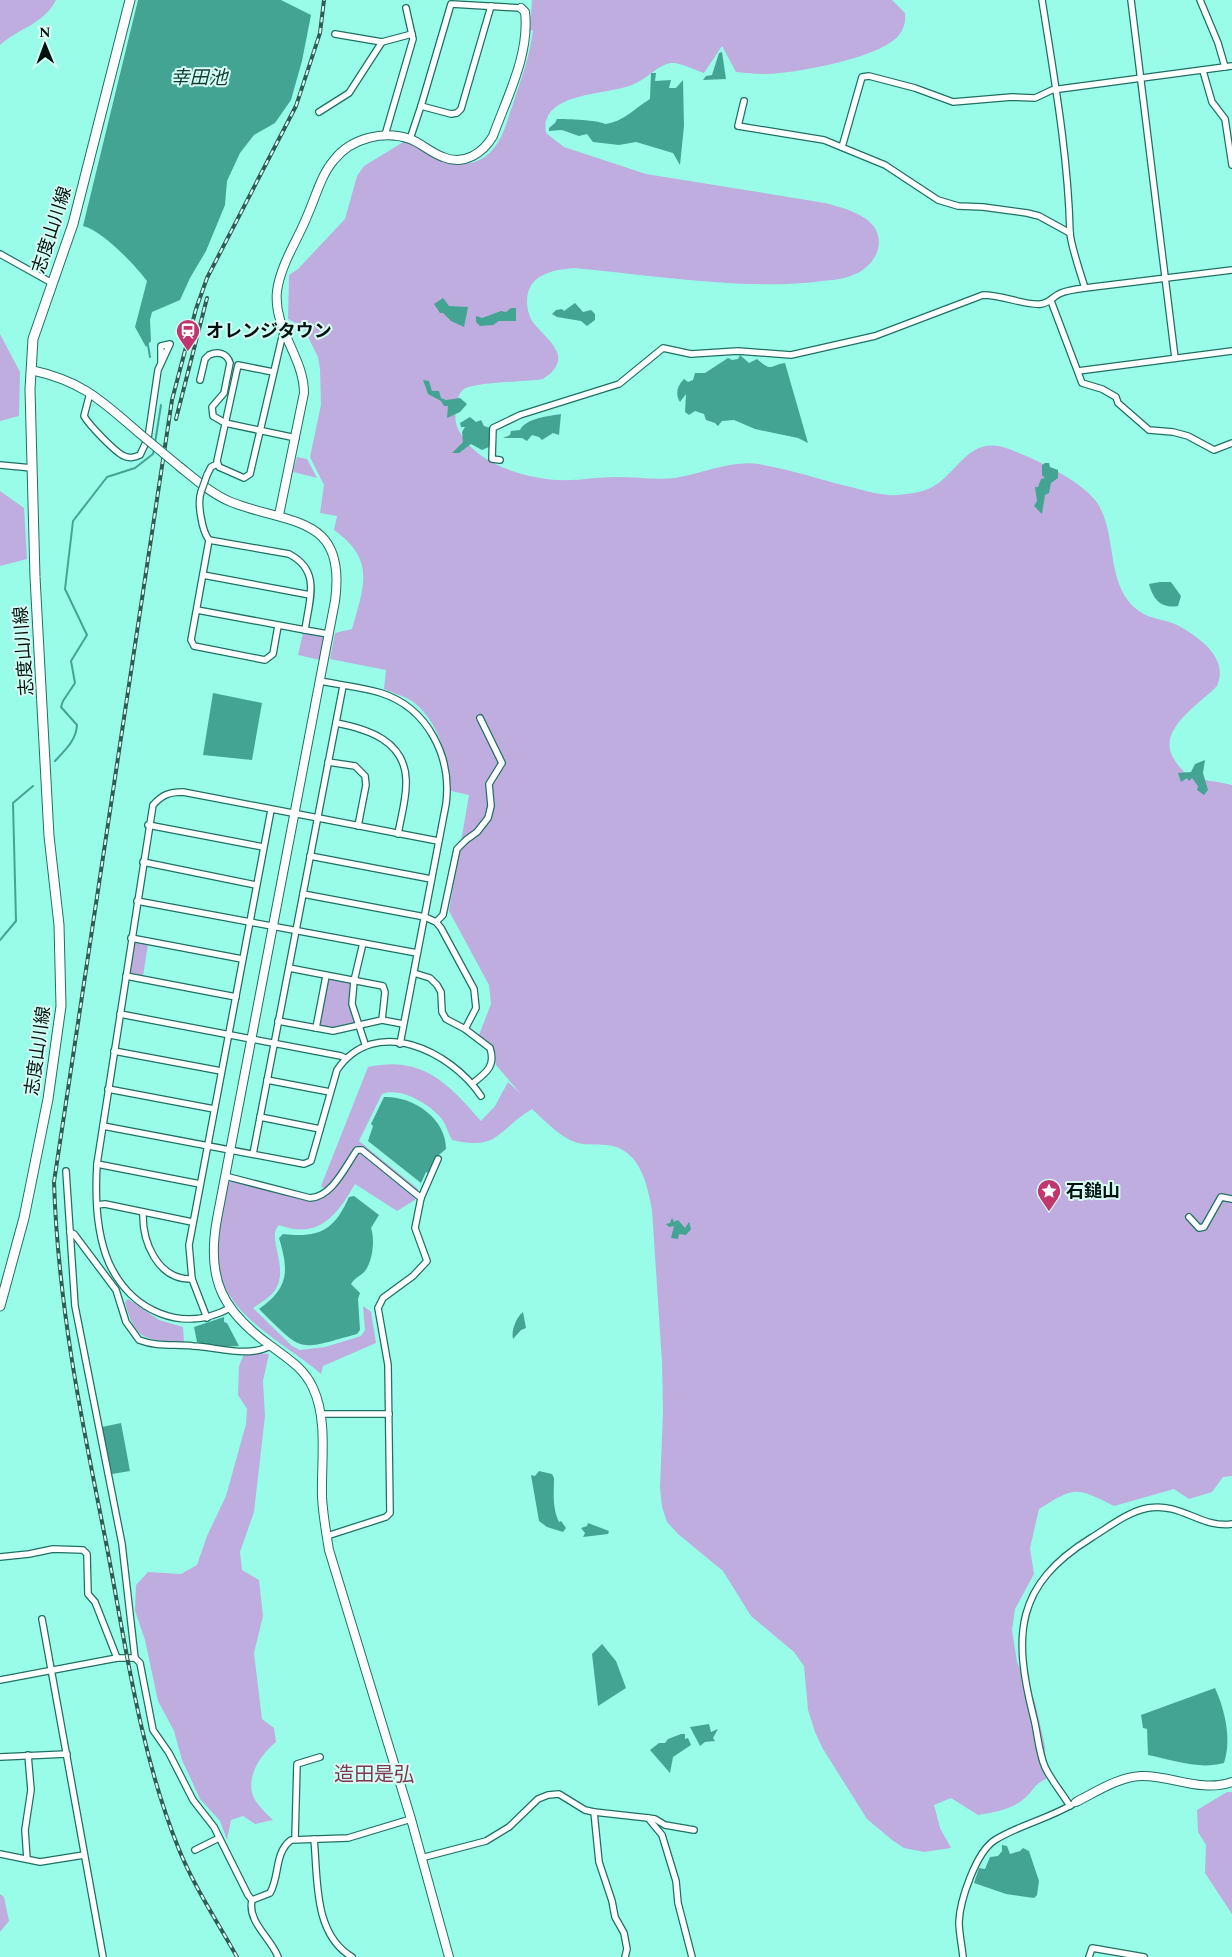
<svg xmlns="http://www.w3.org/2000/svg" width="1232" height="1957" font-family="Spectral,'Noto Sans JP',serif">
<rect width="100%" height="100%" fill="#99fce9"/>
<g fill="#beadde">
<path d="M0 0H56C44 24 19 28 0 45Z"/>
<path d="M532 0H892L905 13C906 21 904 29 899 35 881 58 796 73 767 74 756 74 746 73 736 72L722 46 704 73C695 70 680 62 671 63 657 65 647 79 634 84 608 96 539 91 546 133L564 147 646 174 825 203C847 209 885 218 878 249 875 261 864 271 853 275 842 280 827 280 815 282 740 290 650 275 574 268 551 270 527 275 527 302 527 309 529 315 532 321 539 331 555 343 558 355 560 366 551 374 543 379 525 382 476 382 464 389 458 393 457 402 456 408 455 415 455 423 458 429 474 463 523 478 558 480 577 481 597 477 616 477 635 477 656 480 675 478 701 474 731 460 758 464 789 469 821 480 851 487 866 491 882 496 898 495 909 494 925 492 934 486 960 470 970 434 1009 449 1035 459 1083 481 1098 504 1118 537 1105 587 1139 611 1151 620 1166 619 1179 626 1200 638 1229 658 1217 686 1201 703 1155 730 1174 759 1177 764 1182 771 1187 774 1200 781 1217 781 1232 785V1476L1223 1477 1212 1492 1189 1499 1174 1489 1114 1506C1076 1487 1076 1486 1039 1509L1030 1548 1034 1574 1015 1609 1012 1630 1017 1662 1035 1702 1045 1746 1046 1779C1033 1785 1035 1789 1026 1797 1014 1809 994 1812 978 1815L951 1798 934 1805 940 1828 951 1848 924 1852 904 1848 892 1840 867 1819 823 1749 815 1732 808 1710 804 1666 794 1652 751 1616 723 1571 678 1534 667 1522 662 1507 660 1488 663 1411 662 1362 652 1210C647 1183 640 1149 607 1145 596 1144 583 1146 572 1141 557 1134 544 1120 532 1109 496 1131 499 1151 452 1140 448 1133 446 1124 441 1118 429 1104 401 1087 382 1094L359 1141 418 1189 415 1200 397 1211 355 1184C337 1215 319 1240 279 1225 265 1238 293 1271 272 1294 267 1299 259 1304 253 1308L292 1346 300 1350 325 1347 361 1336 365 1330 363 1306 371 1312 376 1343 323 1366 321 1374C281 1339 216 1313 217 1251 217 1229 224 1205 228 1183L232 1180 311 1201 323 1198 330 1192 321 1186 368 1067C422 1055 448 1083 481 1121L495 1106 508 1082 520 1093 496 1065 495 1054 491 1046 479 1035 491 1004 489 985 449 911 469 795 451 791C448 759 440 722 412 701 404 696 393 693 384 689L386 670 330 659 335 633 352 629C364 586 376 560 334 530L337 516 320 513 324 485 310 457 321 405 320 369 318 357 303 327 288 319 289 275 298 269 345 219 357 176 364 166 405 141C438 159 477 183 501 137 506 127 509 114 513 104 521 79 530 56 533 30L530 31Z"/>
<path d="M0 334 20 372 19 416 0 421Z"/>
<path d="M297 457 307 459 317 478 293 472Z"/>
<path d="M0 491 24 508 27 559 0 566Z"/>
<path d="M303 633 325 637 320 660 298 655Z"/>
<path d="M134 941 148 944 143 976 129 973Z"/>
<path d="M329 979 351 983 349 1005 354 1023 335 1028 322 1026 320 1023Z"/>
<path d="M128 1299 159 1320 183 1327 184 1342C147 1340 135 1342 125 1302Z"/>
<path d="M256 1353 269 1354 263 1381 265 1416 254 1512 240 1552 242 1570 259 1580 263 1616 254 1653 262 1719 274 1728 276 1742C261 1754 246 1776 253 1796 256 1804 267 1814 273 1820L255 1824 243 1816 231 1820 227 1840 220 1821 200 1799 182 1760 174 1731 158 1701 145 1640 135 1611 136 1585 148 1572 181 1574 197 1565 207 1536 226 1496 246 1424 247 1409 238 1395 239 1366 244 1354Z"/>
<path d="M1227 1792H1232V1914L1205 1873 1206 1845 1198 1832 1197 1810Z"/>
<path d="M0 1894 4 1897 9 1921 0 1932Z"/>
</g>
<g fill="#43a494">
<path d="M138 0H281L311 15 302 61 291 100 275 123 254 135 240 153 227 181 225 205 206 251 190 278 180 300 152 312 150 320 151 341 146 347 135 327 147 281C134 264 103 231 83 226Z"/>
<path d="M722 52 726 79 703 80 706 76 712 75 719 53Z"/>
<path d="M651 73H656L655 81 671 80 669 88H676L683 80 684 126 680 165 673 153 636 142 619 145 593 142 587 134 579 136 562 130 549 131V128L555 123 557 119C567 119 598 120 605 124 623 122 634 109 650 99Z"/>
<path d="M443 298 449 306 468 307 464 327 451 321 443 313H440L434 304Z"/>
<path d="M575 303 583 312 591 310 595 314V320L587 326 581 321 557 317 552 314 556 310 562 309 564 311Z"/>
<path d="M511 308H516V321H499L493 325 480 326 476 322V316L482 318 501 311 506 312Z"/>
<path d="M740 355 749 363 757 359C773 373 770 365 785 363L808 443 798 438 755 429 734 420 722 421 718 426 715 423 706 420 704 414 695 411 689 415 685 412 686 394 680 402C675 394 677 386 684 379L688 382 693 380 695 373H705L728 358 732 360 738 359Z"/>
<path d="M423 380 429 381 432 391H439L441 398 446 400 460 398 467 404 460 412 447 418 448 406H444L441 401 428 394Z"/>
<path d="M561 414 559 435 553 433 542 440 539 437 532 435 527 441 522 438H503L510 435 511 431 520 430C526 418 549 416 561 414Z"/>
<path d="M470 417 476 422 481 420 484 426 490 428 489 447 482 450 471 444 459 453H452L463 442 462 432 465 427H461L460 423Z"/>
<path d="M1045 463H1049L1050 467 1058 470V478L1051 483 1049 493 1045 495 1042 514 1034 506 1037 501 1035 487H1038L1041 479 1045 478 1042 475V465Z"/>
<path d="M1160 582H1171L1181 596 1178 606C1161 609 1153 599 1149 584Z"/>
<path d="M213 693 262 703 252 760 203 755Z"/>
<path d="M1205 760 1203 773 1208 790 1204 795 1197 790 1198 786 1192 778 1189 781 1187 778 1181 782 1178 773 1191 772 1195 764Z"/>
<path d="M384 1097C413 1096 446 1118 446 1149L434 1159 428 1173 426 1172 421 1183 368 1141 373 1126 371 1124Z"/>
<path d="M354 1196 379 1215 371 1228C375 1239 373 1261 365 1271 361 1276 355 1277 351 1284L360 1293 358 1299 360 1330 357 1334C296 1351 304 1353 259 1309 289 1288 289 1271 279 1238L283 1234C319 1238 334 1231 349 1197Z"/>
<path d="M672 1218 674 1222 678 1220 685 1228 689 1222 691 1229 686 1235 679 1234 678 1239 671 1238 674 1226 669 1227 666 1224 670 1223Z"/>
<path d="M523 1312 526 1328 521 1330 513 1339C511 1331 516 1317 523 1312Z"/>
<path d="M224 1317V1322L227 1323 239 1346 221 1347 197 1342 194 1327Z"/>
<path d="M121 1423 130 1471 112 1474 102 1427Z"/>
<path d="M539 1471 552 1474 554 1478C554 1494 552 1507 559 1522L561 1521 566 1528 563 1532 547 1527 539 1521 531 1475 535 1476Z"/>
<path d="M588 1523 609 1531 608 1534 583 1537 585 1533 581 1528 587 1526Z"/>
<path d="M602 1644 616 1661 626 1688 598 1706 592 1654Z"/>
<path d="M1215 1688C1225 1710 1232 1740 1224 1763 1199 1770 1173 1760 1148 1755L1147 1729 1143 1728 1141 1715Z"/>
<path d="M709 1724 711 1732 718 1729 713 1738 715 1741 705 1742 700 1746 690 1727Z"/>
<path d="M681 1734H685V1739L688 1738 691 1745 673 1757 670 1773 650 1750 659 1743H665L668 1739Z"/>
<path d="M1002 1845 1007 1846 1010 1854 1020 1851 1023 1848 1029 1851 1039 1881 1037 1895 1034 1898 1006 1894 974 1883 979 1868 985 1869 990 1857 998 1856 1002 1851Z"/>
</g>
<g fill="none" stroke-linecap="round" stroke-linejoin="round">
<g stroke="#43a494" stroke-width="2">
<path d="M148 345 150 357"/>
<path d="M155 443 161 405"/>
<path d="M55 761C65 750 76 741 77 725L61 707 63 701 75 683 71 661 87 635 65 589 73 521 107 477 135 468 153 454 154 450"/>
<path d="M0 940 16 921 13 803 33 786"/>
</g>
<g stroke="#1f7063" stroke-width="8">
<g id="street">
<path d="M1042 0C1054 77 1068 154 1070 232 1070 243 1081 275 1085 288"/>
<path d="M1131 0 1175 358"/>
<path d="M1200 0 1218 43 1225 67"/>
<path d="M335 34 382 42"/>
<path d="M1203 71 1212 102 1225 119 1232 165"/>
<path d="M744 101 738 126 824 140 885 165 938 200 958 206 983 207 1027 213 1039 216 1070 233"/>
<path d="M421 106 451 4 521 8"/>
<path d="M319 112 349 93 382 42 412 34"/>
<path d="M385 135 413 39 406 8"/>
<path d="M410 139 421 106 451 114 457 113 461 109 491 6"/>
<path d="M842 147 862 77 869 76 915 88 953 102 1012 97 1035 98 1052 90 1232 66"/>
<path d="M0 254 52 283"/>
<path d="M1051 301 1082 383 1102 389 1116 397 1118 403 1149 430 1173 432 1188 436 1214 450 1232 443"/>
<path d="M1078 371 1232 351"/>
<path d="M273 372 238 365 217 461 219 467 244 478 250 474 283 333"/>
<path d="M200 380 205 359 209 355C218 351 227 353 230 363L224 393 212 407 213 416 225 423 296 438"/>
<path d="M90 393 84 416C89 425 115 452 124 456 130 459 135 457 140 455L148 438 158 370 170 344 161 346V361"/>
<path d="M500 460 492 459 493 428 520 415 619 384 663 348 691 354 738 351 791 355 875 336 983 295C1003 295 1026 306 1041 304 1050 303 1053 296 1061 293 1068 290 1077 289 1085 288L1232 270"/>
<path d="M0 465 32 468"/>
<path d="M207 475 211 467 217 464"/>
<path d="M201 492C197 503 202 531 209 540L191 640 194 646 265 660 273 654 278 626"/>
<path d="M203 575 310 595"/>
<path d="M197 610 305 630C309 600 322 571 289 554L209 540"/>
<path d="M305 630 328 634"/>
<path d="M320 681C340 685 361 687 381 693 428 708 452 757 446 804L400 1044"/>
<path d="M336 723C368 729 405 741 406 780 407 798 401 816 398 834"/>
<path d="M328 762 355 766 365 776 366 785 358 826"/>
<path d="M148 825 263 847"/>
<path d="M310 856 431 879"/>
<path d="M143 862 256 885"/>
<path d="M303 894 425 917 436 922 441 928 474 989 476 1008 465 1029"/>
<path d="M137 901 417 953"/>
<path d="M436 922 443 915 457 849 466 840 477 832 488 818 491 806 489 784 502 763 480 718"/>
<path d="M131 938 242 959"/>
<path d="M363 943 354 981 352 1004 365 1044"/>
<path d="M289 968 383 986 385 992 382 1020"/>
<path d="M414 973 430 978 437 985 441 992 442 1012 446 1019 465 1029 490 1048C496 1066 486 1073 473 1083"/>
<path d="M126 976 236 997"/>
<path d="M120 1014 341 1056 345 1058"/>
<path d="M278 1021 333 1031 382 1020 403 1024"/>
<path d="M316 1028 326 976"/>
<path d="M114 1051 221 1071"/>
<path d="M267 1080 330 1092"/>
<path d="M108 1089 214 1109"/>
<path d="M260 1117 320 1129"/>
<path d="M103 1126 304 1164 311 1161 337 1070C375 1014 451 1051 481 1096"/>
<path d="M253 1154 343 686"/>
<path d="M97 1164 200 1184"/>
<path d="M66 1171 75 1306 122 1544 135 1658"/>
<path d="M225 1176 310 1198C332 1197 345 1167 357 1150H362L421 1198 415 1228 427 1261 413 1276 383 1298 378 1308 388 1365 390 1513 386 1517 327 1536"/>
<path d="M421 1198 438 1159"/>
<path d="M97 1205 105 1204 192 1222"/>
<path d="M143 1212C142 1241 157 1280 192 1279"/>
<path d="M1189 1217 1199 1228 1204 1227 1221 1197 1232 1199"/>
<path d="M70 1232 74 1234 116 1290 126 1322 139 1340C157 1347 174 1344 193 1346 217 1347 248 1358 270 1346"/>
<path d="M230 1308C182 1334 131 1311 109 1263 96 1233 95 1196 97 1164L153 805C162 795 169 792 183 792L438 841"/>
<path d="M207 1318 192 1279 189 1245 271 810"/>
<path d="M321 1414H389"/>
<path d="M0 1557 29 1554 53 1549 83 1550 87 1554 88 1594 95 1602 117 1658"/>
<path d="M42 1619 103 1957"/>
<path d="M0 1680 117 1658H135L140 1663 153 1730 169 1753 193 1800 214 1827 248 1895 252 1900C247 1922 271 1938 278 1957"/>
<path d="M0 1757 67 1754"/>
<path d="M1070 1806C1062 1793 1051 1780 1045 1767 1038 1751 1038 1733 1033 1715 1013 1635 1015 1585 1091 1538 1109 1527 1127 1512 1148 1508 1181 1502 1202 1529 1232 1524"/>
<path d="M594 1812 599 1862 612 1901 615 1917 624 1933 627 1949 625 1957"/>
<path d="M648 1818 662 1835 676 1881 678 1903 692 1957"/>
<path d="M295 1839 297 1764 320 1757"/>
<path d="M314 1839C318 1879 313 1934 352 1957"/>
<path d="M195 1850 219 1838"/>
<path d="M0 1854 40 1862 84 1855"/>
<path d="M421 1858 486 1841 509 1827 538 1799 548 1795 559 1794 585 1810 594 1812 648 1818 655 1819 665 1825 694 1830"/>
<path d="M27 1859 25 1830 31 1790 28 1755"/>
<path d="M252 1900 270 1893C280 1876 274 1853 291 1840L348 1838 411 1819"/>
<path d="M963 1957C962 1946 959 1933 959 1922 960 1900 976 1852 995 1840 1019 1825 1048 1819 1073 1804"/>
<path d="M1089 1957 1092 1948 1144 1957"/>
</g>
</g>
<g stroke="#1f7063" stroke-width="10">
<g id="secondary">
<path d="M31 370C82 381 101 400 139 433"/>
<path d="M180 467C196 480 212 494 231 502 289 525 347 514 335 601L217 1219C206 1279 222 1311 271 1346 287 1358 304 1368 313 1388 328 1420 321 1462 322 1497 323 1515 326 1532 329 1550L411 1819 449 1957"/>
<path d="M279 515 304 393C304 357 273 329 277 291 281 263 298 240 308 214 316 196 321 175 334 160 351 138 384 130 410 139 421 143 431 153 443 157 464 166 483 153 493 136 507 97 530 54 525 12L521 8"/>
<path d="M1076 1802C1096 1792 1118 1777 1141 1776 1172 1775 1200 1793 1232 1782"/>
</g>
</g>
<g stroke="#1f7063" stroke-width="11">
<path id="primary" d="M0 1306 24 1218 48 1099 61 1006 59 925 49 836 35 577 30 389 33 339 73 224 130 0"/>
</g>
<use href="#street" stroke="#fff" stroke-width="5.5"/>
<use href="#secondary" stroke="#fff" stroke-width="8"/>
<use href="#primary" stroke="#fff" stroke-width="9"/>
<g stroke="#305c53" stroke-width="4">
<g id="rail">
<path d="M176 419 207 298"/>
<path d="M237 1957C217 1921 193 1885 178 1847 139 1750 125 1640 105 1537 81 1418 58 1304 54 1182L172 400 196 309 207 278 296 106 320 33 324 0"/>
</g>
</g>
<use href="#rail" stroke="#d8fdf5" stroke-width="2" stroke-dasharray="5.5" stroke-linecap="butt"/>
<g stroke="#1f7063" stroke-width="8" stroke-linecap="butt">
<path id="street-bridge" d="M201 492 207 475"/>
</g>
<g stroke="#1f7063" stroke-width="10" stroke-linecap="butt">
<path id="secondary-bridge" d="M139 433 180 467"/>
</g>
<use href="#street-bridge" stroke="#fff" stroke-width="5.5"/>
<use href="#secondary-bridge" stroke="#fff" stroke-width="8"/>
</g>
<defs>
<g id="station-pin" transform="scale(1.25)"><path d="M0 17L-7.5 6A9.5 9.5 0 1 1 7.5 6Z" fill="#c1366e" stroke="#d8fdf5"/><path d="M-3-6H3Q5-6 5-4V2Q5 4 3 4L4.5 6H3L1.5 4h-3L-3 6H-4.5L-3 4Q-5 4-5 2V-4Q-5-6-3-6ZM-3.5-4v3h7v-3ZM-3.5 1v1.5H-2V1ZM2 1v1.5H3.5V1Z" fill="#fff"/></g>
<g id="sight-pin" transform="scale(1.25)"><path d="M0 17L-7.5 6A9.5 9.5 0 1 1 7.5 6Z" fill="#c1366e" stroke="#d8fdf5"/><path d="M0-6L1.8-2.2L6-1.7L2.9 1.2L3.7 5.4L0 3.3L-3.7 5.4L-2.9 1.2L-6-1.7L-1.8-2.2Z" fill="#fff"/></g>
</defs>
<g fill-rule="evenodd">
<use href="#station-pin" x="188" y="331"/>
<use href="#sight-pin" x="1049" y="1191"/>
</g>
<g text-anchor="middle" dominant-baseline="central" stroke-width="4" stroke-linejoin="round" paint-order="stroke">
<g font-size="18" fill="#00120e" stroke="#d8fdf5">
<text transform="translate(52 230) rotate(-72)">志度山川線</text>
<text transform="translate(24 651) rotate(-94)">志度山川線</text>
<text transform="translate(38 1051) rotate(-82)">志度山川線</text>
</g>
<g font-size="18" font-weight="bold" fill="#00120e" stroke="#d8fdf5" text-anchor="start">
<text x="206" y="331">オレンジタウン</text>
<text x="1066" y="1191">石鎚山</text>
</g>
<g font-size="19" font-style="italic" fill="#0f3c35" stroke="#d8fdf5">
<text x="199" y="78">幸田池</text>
</g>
<g font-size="20" fill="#7e3951" stroke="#d8fdf5">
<text x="374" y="1775">造田是弘</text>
</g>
</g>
<g transform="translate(45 45) rotate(359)" stroke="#d8fdf5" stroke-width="4" paint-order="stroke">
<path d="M0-4L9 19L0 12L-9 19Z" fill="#00120e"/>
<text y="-8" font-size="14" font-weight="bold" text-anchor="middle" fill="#00120e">N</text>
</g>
</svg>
